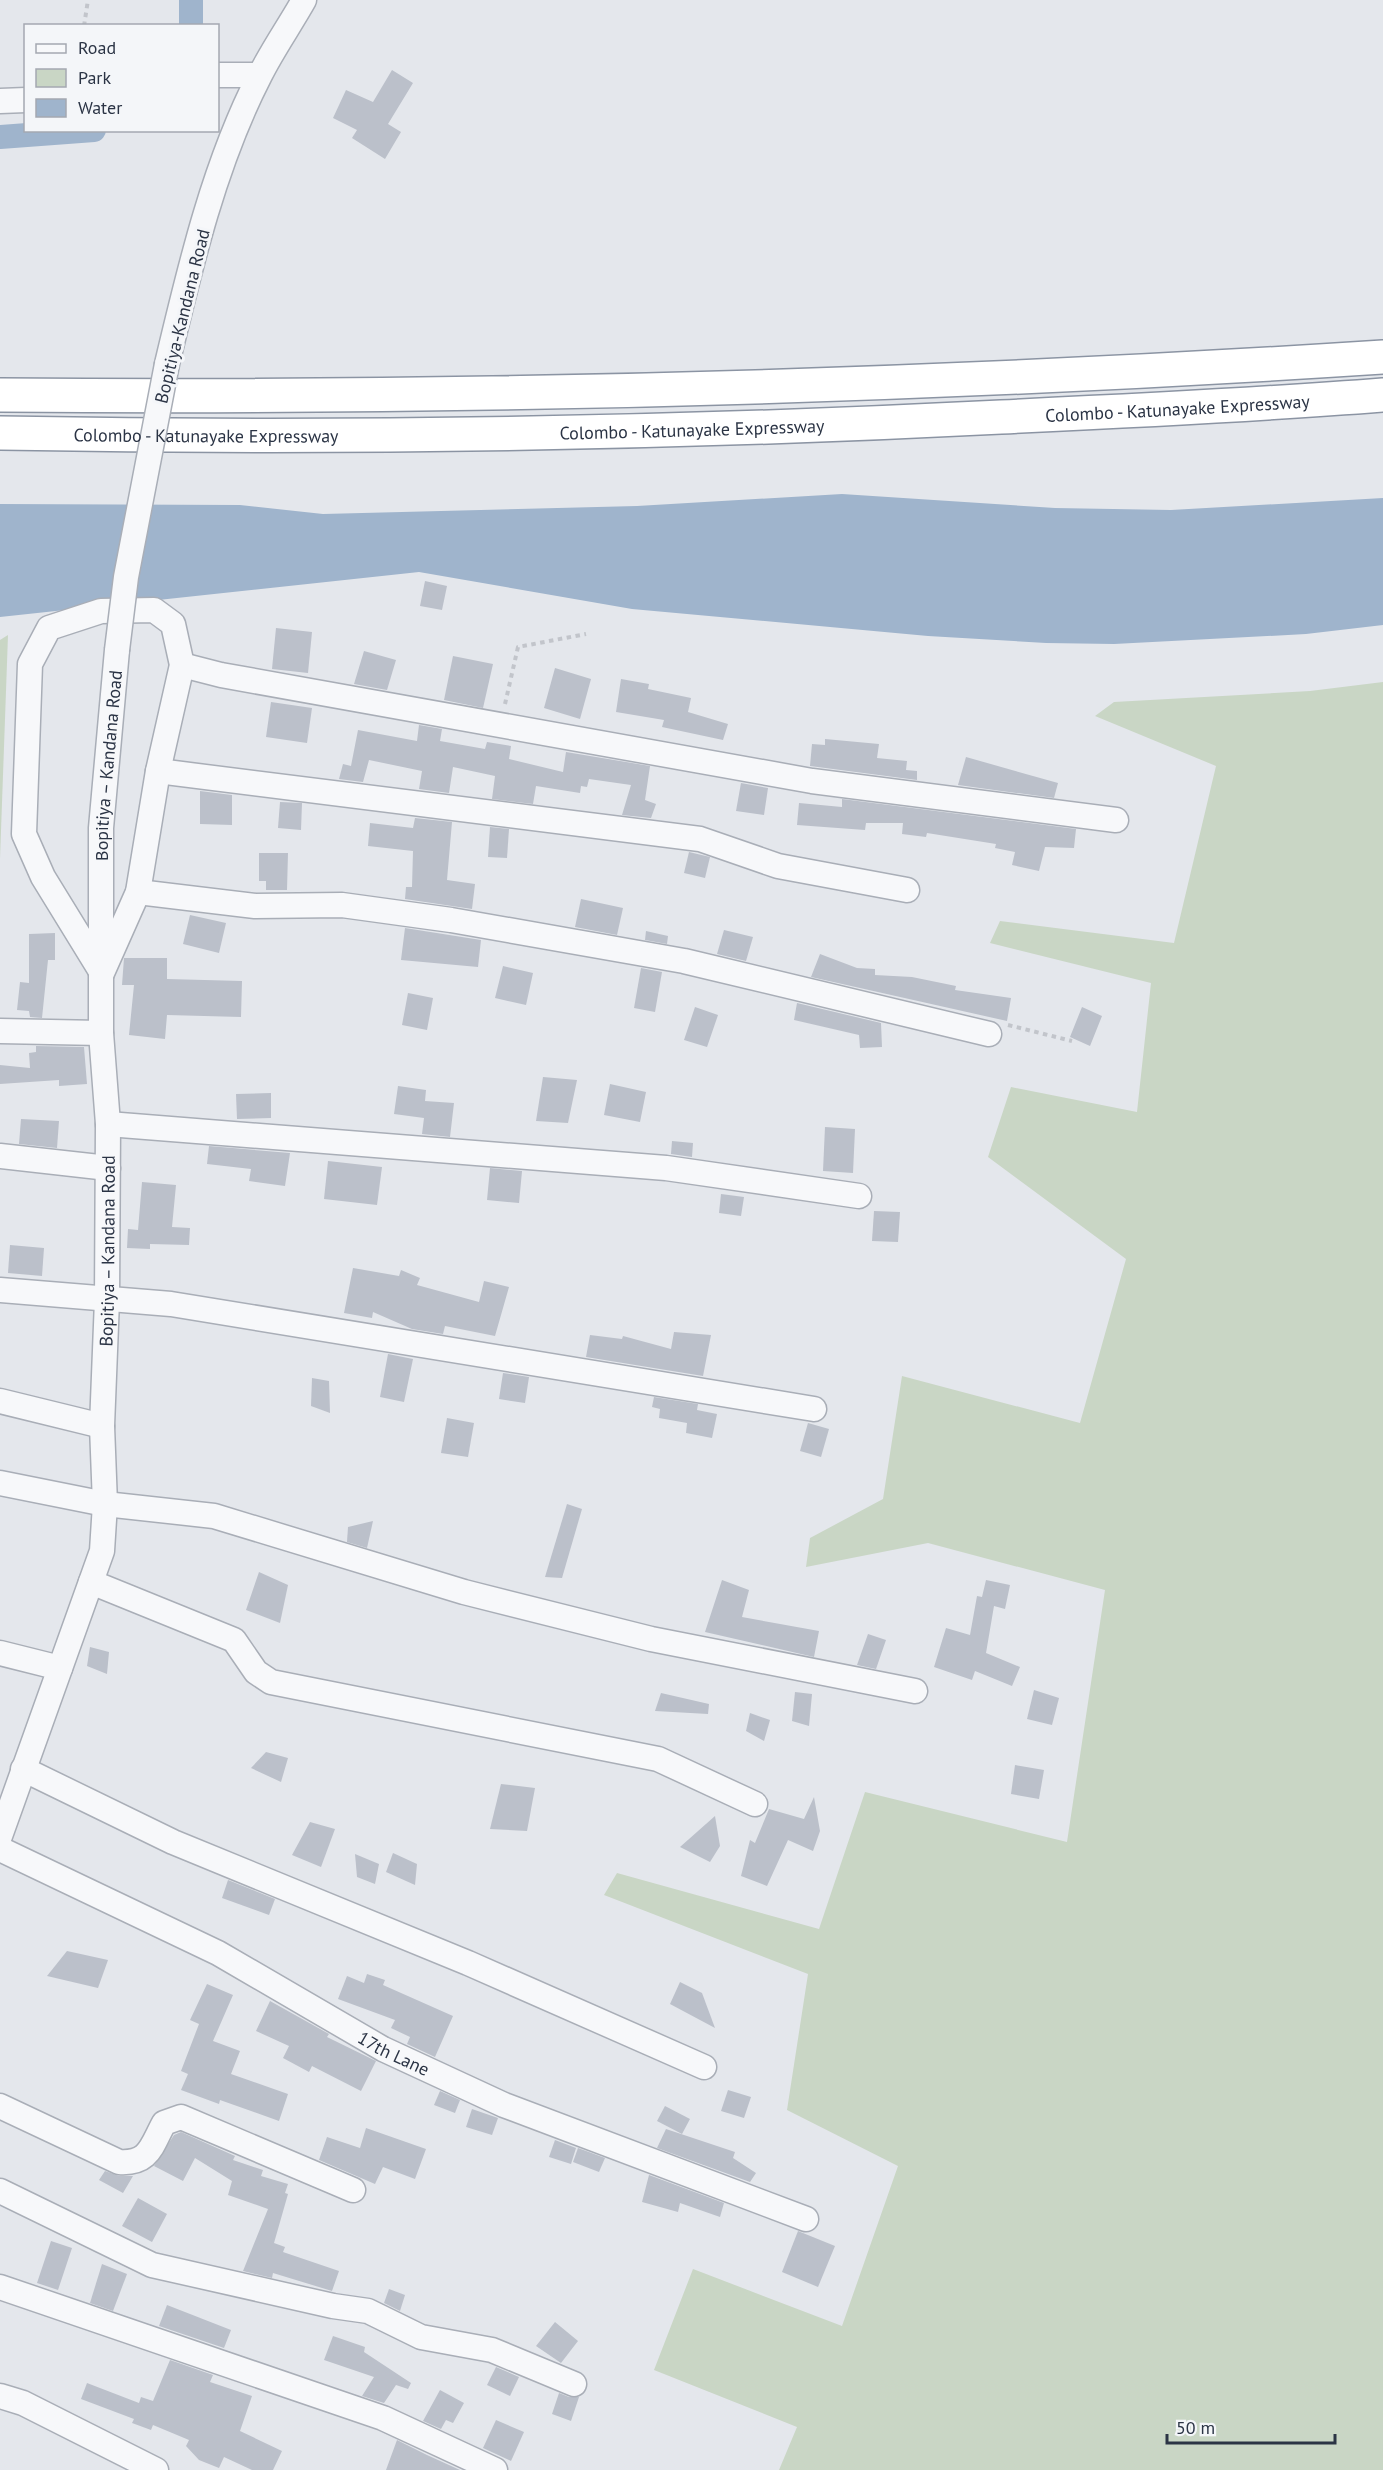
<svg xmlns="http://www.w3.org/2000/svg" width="1383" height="2470" font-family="'PT Sans',sans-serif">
<rect width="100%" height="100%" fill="#e4e7ec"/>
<g fill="#c9d6c5">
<path d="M8 635 0 859V640Z"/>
<path d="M1383 682V2470H779L797 2427 654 2370 693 2269 842 2326 898 2166 787 2110 808 1974 604 1895 617 1873 819 1929 865 1792 1067 1842 1105 1590 928 1543 806 1567 810 1538 883 1499 902 1376 1080 1423 1126 1259 988 1157 1011 1087 1137 1112 1151 983 990 943 1000 921 1174 943 1216 766 1095 716 1114 702 1310 691Z"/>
</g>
<path fill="#9fb4cc" d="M842 494 1055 508 1171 510 1383 498V625L1306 634 1114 644 1046 643 928 636 632 609 419 572 0 617V504L240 505 323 514 637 506Z"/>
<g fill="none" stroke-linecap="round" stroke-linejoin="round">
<g stroke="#9fb4cc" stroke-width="24">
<path d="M191 26V0"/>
<path d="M0 137 94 130"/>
</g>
</g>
<g fill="#bbc0ca">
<path d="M392 70 413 83 388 124 401 132 385 159 352 138 357 130 333 118 346 90 373 102Z"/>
<path d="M425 581 447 586 442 610 420 606Z"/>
<path d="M276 628 312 632 308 673 272 669Z"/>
<path d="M364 651 396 660 387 690 354 684Z"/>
<path d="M453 656 493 664 483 708 444 700Z"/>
<path d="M555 668 591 679 580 719 544 708Z"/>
<path d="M621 679 649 684 648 689 691 698 688 712 728 724 723 740 662 727 664 720 616 712Z"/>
<path d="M271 702 312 708 307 743 266 737Z"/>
<path d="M419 725 442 729 440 741 485 749 487 742 511 746 509 759 563 772 566 752 650 766 645 800 656 804 651 818 622 815 631 785 589 779 587 787 581 786 580 793 536 786 533 804 492 799 495 776 453 767 449 793 419 789 422 771 369 760 363 782 339 779 343 764 351 766 358 730 417 741Z"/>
<path d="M825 739 879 744 877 758 907 761 906 770 917 771V780L810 766 812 744 825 745Z"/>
<path d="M966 757 1058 783 1054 798 958 785Z"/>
<path d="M741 783 768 788 764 815 736 811Z"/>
<path d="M200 791 232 795V825L200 824Z"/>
<path d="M842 799 1076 829 1074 848 1045 847 1039 871 1012 865 1015 852 995 848 996 844 927 833 926 837 902 834 903 823H866L865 830 797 825 799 803 842 807Z"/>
<path d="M280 802 302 803 301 830 278 828Z"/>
<path d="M415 818 452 822 447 880 475 884 472 909 405 899 406 887H412L413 851 368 846 370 823 413 828Z"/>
<path d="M490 827 509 829 507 858 488 857Z"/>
<path d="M689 852 710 857 705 878 684 873Z"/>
<path d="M259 853H288L287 890H266V881H259Z"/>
<path d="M581 899 623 908 617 935 575 927Z"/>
<path d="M190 915 226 923 219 953 183 944Z"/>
<path d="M405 928 481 940 478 967 401 960Z"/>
<path d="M724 930 753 937 746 961 717 954Z"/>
<path d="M646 931 668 936 667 944 645 940Z"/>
<path d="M55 933V960H48L42 1018 30 1017 29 1011 17 1010 20 982 29 983V934Z"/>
<path d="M820 954 857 968 875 969V975L912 977 956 986 955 990 1011 998 1007 1021 811 977Z"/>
<path d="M124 958H167V979L242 981 241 1017 167 1015 165 1039 129 1035 134 985H122Z"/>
<path d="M503 966 533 973 526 1005 495 998Z"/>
<path d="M641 968 662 972 655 1012 634 1008Z"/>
<path d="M408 993 433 998 427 1030 402 1025Z"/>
<path d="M797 1003 881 1023 882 1047 860 1048 859 1035 794 1020Z"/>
<path d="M695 1007 718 1015 707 1047 684 1040Z"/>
<path d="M1082 1007 1102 1016 1090 1046 1070 1037Z"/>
<path d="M36 1046 84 1047 87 1084 59 1086V1080L0 1084V1065L30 1068 29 1053 36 1052Z"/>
<path d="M543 1077 577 1080 568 1123 536 1121Z"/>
<path d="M610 1084 646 1092 640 1122 604 1115Z"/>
<path d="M398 1086 426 1090 425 1101 454 1103 450 1137 422 1134 424 1118 394 1114Z"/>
<path d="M271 1093V1118L237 1119 236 1094Z"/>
<path d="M21 1119 59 1121 57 1148 19 1144Z"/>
<path d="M825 1127 855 1129 853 1173 823 1171Z"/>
<path d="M672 1141 693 1143 692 1157 671 1154Z"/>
<path d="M209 1146 290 1153 285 1186 249 1181 251 1169 207 1164Z"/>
<path d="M328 1161 382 1167 377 1205 324 1199Z"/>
<path d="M490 1168 522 1171 519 1203 487 1200Z"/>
<path d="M142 1182 176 1185 172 1227 190 1228 189 1245 150 1244V1249L127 1248 128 1229 138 1230Z"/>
<path d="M721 1194 744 1197 741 1216 719 1213Z"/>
<path d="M874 1211 900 1212 898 1242 872 1241Z"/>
<path d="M10 1245 44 1248 42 1276 8 1273Z"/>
<path d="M353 1268 399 1276 401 1270 420 1278 417 1285 479 1302 484 1281 509 1287 495 1336 445 1326 443 1334 412 1329 373 1312 372 1318 344 1313Z"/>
<path d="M674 1332 711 1335 703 1376 586 1357 590 1335 622 1339 623 1336 671 1349Z"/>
<path d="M388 1354 413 1359 404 1402 380 1397Z"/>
<path d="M503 1373 529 1377 525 1403 499 1399Z"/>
<path d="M312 1378 329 1381 330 1413 311 1406Z"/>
<path d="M654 1397 698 1404 697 1410 717 1414 712 1438 686 1433 687 1423 659 1418 660 1409 652 1407Z"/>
<path d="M447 1418 474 1423 468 1457 441 1453Z"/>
<path d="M808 1423 829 1429 821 1457 800 1451Z"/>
<path d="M567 1504 582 1509 562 1578 545 1577Z"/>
<path d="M373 1521 367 1548 347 1542 348 1527Z"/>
<path d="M259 1572 288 1585 280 1623 246 1610Z"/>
<path d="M722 1580 749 1590 742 1617 819 1631 814 1657 705 1632Z"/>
<path d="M986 1580 1010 1585 1005 1609 994 1606 986 1653 1020 1667 1012 1686 975 1671 972 1680 934 1667 946 1628 970 1635 977 1596 982 1597Z"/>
<path d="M868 1634 886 1640 876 1669 857 1665Z"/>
<path d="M90 1647 109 1652 107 1674 87 1666Z"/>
<path d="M1034 1690 1059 1698 1052 1725 1027 1719Z"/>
<path d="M795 1692 812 1694 809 1726 792 1721Z"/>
<path d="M661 1693 709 1704 708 1714 655 1711Z"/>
<path d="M750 1713 770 1720 764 1741 746 1731Z"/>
<path d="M266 1752 288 1758 281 1782 251 1768Z"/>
<path d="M1015 1765 1044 1770 1039 1799 1011 1794Z"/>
<path d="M501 1784 535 1788 527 1831 490 1829Z"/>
<path d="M814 1797 820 1831 813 1851 788 1840 767 1886 741 1876 750 1840 755 1843 769 1809 804 1819Z"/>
<path d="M715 1816 720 1846 710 1862 680 1847Z"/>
<path d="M310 1822 335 1829 321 1867 292 1855Z"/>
<path d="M393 1853 417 1864 415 1885 386 1872Z"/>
<path d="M355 1854 379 1864 375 1884 357 1877Z"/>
<path d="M228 1880 275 1899 269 1915 222 1898Z"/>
<path d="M67 1951 108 1960 98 1988 47 1976Z"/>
<path d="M367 1974 385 1980 383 1985 453 2016 435 2057 407 2044 410 2037 391 2028 395 2020 338 1999 347 1976 364 1983Z"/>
<path d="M680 1982 702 1993 715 2028 670 2004Z"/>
<path d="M207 1984 233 1995 213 2041 240 2051 231 2074 288 2094 279 2121 220 2100 219 2104 181 2090 188 2074 181 2071 199 2024 190 2020Z"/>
<path d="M270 2001 329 2034 327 2037 376 2061 361 2091 312 2066 309 2072 283 2058 289 2046 256 2031Z"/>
<path d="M728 2090 751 2097 744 2118 721 2111Z"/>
<path d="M440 2091 460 2100 455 2113 434 2105Z"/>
<path d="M665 2106 690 2119 682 2134 657 2121Z"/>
<path d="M472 2109 498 2118 492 2135 466 2127Z"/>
<path d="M366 2128 426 2149 415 2179 383 2167 375 2184 319 2160 327 2137 360 2148Z"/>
<path d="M666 2129 735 2152 733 2158 756 2173 750 2182 657 2148Z"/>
<path d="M181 2132 235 2156 233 2160 263 2170 261 2176 288 2184 285 2193 288 2194 274 2243 285 2247 283 2252 339 2271 332 2291 273 2273 272 2278 243 2271 268 2209 228 2195 232 2181 195 2158 183 2181 154 2166 174 2135Z"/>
<path d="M555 2140 576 2148 571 2164 549 2157Z"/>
<path d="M578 2148 605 2158 599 2172 573 2162Z"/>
<path d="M105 2171 119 2176H133L123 2193 99 2180Z"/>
<path d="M649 2175 724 2203 720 2217 680 2203 678 2212 642 2202Z"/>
<path d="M138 2198 167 2214 152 2242 122 2226Z"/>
<path d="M798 2231 835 2246 818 2287 782 2272Z"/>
<path d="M51 2241 72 2248 58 2290 37 2283Z"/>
<path d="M102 2264 127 2274 113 2311 90 2303Z"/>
<path d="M389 2289 405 2295 400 2311 384 2303Z"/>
<path d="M167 2305 231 2330 224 2348 159 2326Z"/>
<path d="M555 2322 578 2341 561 2363 536 2346Z"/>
<path d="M333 2336 365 2347 364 2352 411 2383 408 2389 396 2385 384 2403 362 2396 374 2377 324 2360Z"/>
<path d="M170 2360 213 2375 210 2382 252 2396 240 2431 282 2451 273 2470H252L224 2457 219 2468 199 2460 186 2446 189 2440 153 2425 151 2430 132 2423 134 2419 81 2399 87 2383 139 2403 141 2397 153 2401Z"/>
<path d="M496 2367 519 2377 510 2396 487 2385Z"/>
<path d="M440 2390 464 2403 453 2423 446 2420 441 2429 423 2421Z"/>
<path d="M559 2393 569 2397H579L571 2421 552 2414Z"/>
<path d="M496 2420 524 2432 511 2461 483 2448Z"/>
<path d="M397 2440 427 2455 460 2470H386Z"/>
</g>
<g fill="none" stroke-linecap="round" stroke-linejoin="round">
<g stroke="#a9aeb7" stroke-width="27">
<g id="minor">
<path d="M218 75H259"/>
<path d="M0 101 26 100"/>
<path d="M167 364C190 267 214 164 260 75 273 49 290 25 304 0"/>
<path d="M154 610 173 624 182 665 158 771 138 892 102 973 43 877 24 834 30 664 49 628 101 611Z"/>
<path d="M182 665 221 675 812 781 1116 820"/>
<path d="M158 771 700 839 778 866 907 890"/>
<path d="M138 892 255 906 342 905 451 920 684 961 989 1034"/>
<path d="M0 1031 101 1033"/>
<path d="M108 1124 666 1168 859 1196"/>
<path d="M0 1156 108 1168"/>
<path d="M0 1290 171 1304 814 1409"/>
<path d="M0 1401 102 1426"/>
<path d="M0 1483 105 1504 214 1516 464 1592 651 1639 915 1691"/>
<path d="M91 1582 234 1640 256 1672 271 1682 658 1759 755 1804"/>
<path d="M0 1653 60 1668"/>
<path d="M23 1769 173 1842 468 1963 704 2067"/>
<path id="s1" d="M0 1836 102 1551 105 1504 102 1426 107 1300 108 1124 101 1033V828L117 650"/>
<path id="s2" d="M0 1849 218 1953 383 2049 504 2105 806 2219"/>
<path d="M0 2106 119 2162C149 2164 151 2147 164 2123L181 2117 353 2190"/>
<path d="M0 2191 152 2265 333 2306 368 2311 421 2337 492 2350 574 2384"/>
<path d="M0 2287 383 2418 495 2470"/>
<path d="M0 2396 23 2403 156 2470"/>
</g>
</g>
<g stroke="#8b94a3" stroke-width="36">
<g id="highway">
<path d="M0 395C461 399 923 387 1383 357"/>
<path id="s3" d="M0 433C334 439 668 434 1001 417 1129 411 1256 405 1383 395"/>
</g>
</g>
<g stroke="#c2c5cb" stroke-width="4" stroke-dasharray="4.5 4.5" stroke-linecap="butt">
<path d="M84 26 88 0"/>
<path d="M505 704 518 647 586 634"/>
<path d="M1008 1025 1072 1041"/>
</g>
<use href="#minor" stroke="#f7f8fa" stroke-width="24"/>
<use href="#highway" stroke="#fff" stroke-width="33"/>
<g stroke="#a9aeb7" stroke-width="27" stroke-linecap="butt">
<path id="minor-bridge" d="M117 650 126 577 167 364"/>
</g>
<use href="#minor-bridge" stroke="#f7f8fa" stroke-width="24"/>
</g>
<g text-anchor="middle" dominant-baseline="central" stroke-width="6" stroke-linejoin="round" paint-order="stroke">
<g font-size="18" fill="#2b3445" stroke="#f4f6f9">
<text transform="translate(182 316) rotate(-76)">Bopitiya-Kandana Road</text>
<text stroke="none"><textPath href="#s3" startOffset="1178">Colombo - Katunayake Expressway</textPath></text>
<text stroke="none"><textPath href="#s3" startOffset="692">Colombo - Katunayake Expressway</textPath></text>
<text stroke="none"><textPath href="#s3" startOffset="206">Colombo - Katunayake Expressway</textPath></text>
<text stroke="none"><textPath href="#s1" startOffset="1089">Bopitiya – Kandana Road</textPath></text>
<text stroke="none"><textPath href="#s1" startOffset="603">Bopitiya – Kandana Road</textPath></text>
<text stroke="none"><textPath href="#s2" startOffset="444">17th Lane</textPath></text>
</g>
</g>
<rect x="24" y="24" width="195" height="108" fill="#f4f6f9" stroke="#a4a8b1" stroke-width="1.5"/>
<rect x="36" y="44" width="30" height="9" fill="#f7f8fa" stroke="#a4a8b1" stroke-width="1.5"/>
<text x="78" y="54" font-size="18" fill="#2b3445">Road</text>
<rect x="36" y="69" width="30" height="18" fill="#c9d6c5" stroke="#a4a8b1" stroke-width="1.5"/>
<text x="78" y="84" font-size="18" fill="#2b3445">Park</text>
<rect x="36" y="99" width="30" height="18" fill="#9fb4cc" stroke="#a4a8b1" stroke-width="1.5"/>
<text x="78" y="114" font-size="18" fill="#2b3445">Water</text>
<path d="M1167 2434v9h168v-9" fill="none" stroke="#2b3445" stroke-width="3"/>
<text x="1176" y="2434" font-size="18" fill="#2b3445" stroke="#f4f6f9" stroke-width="4.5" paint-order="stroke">50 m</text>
</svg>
